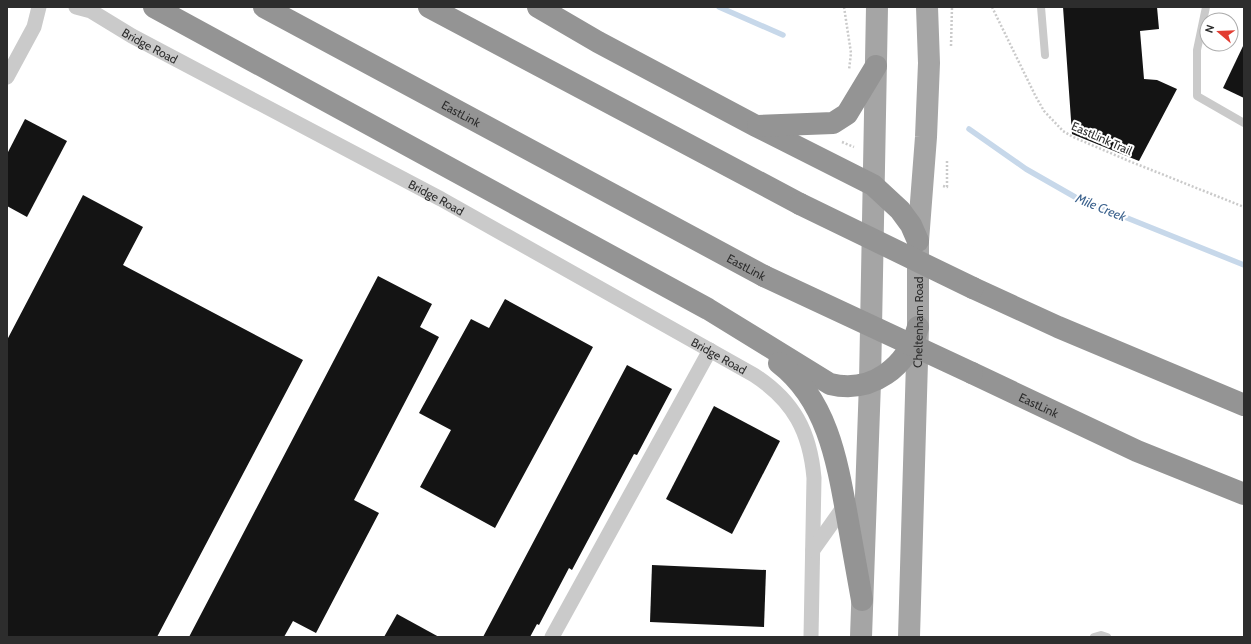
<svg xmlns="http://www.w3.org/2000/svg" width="1251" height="644" font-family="Cabin,sans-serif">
<rect width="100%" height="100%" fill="#fff"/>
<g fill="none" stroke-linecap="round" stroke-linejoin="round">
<g stroke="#c7d8ea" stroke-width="5.5">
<path d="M719 7 783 35"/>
<path d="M969 129 1026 169 1075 197 1244 265"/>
</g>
</g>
<g fill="#141414">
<path d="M1063 7H1157L1159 29 1140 31 1144 79 1157 80 1177 89 1139 161 1072 134Z"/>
<path d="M1244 44V98L1223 88Z"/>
<path d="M25 119 67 141 27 217 7 206V154Z"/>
<path d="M83 195 143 227 123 265 303 360 157 637H7V340Z"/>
<path d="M378 276 432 304 420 327 439 337 354 500 379 513 316 633 293 621 284 637H189Z"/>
<path d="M505 299 593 347 495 528 420 487 451 430 419 413 471 319 489 328Z"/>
<path d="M627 365 672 389 637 455 634 454 572 570 569 568 539 625 537 624 530 637H483Z"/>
<path d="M714 406 780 441 732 534 666 499Z"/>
<path d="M652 565 766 570 764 627 650 622Z"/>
<path d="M397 614 439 637H384Z"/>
</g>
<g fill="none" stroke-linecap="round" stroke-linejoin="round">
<g stroke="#cacaca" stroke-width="2.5" stroke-dasharray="2 2" stroke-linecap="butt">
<path d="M844 7 851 53 849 70"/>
<path d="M992 7 1035 95 1044 111 1063 131 1073 137 1129 161 1244 207"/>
<path d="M951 46 952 7"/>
<path d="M842 142 854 147"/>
<path d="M943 186 947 187V159"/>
</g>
<g stroke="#cacaca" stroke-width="8">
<path d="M1041 7 1045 55"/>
<path d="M1206 7 1197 50V96L1244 123"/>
<path d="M1094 637 1101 635 1107 637"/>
</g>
<g stroke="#cacaca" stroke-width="15">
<path id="s1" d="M76 7 91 11 132 36 441 199 754 375C794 401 810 432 814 478L811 637"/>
<path d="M7 77 34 27 39 7"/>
<path d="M813 550 845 505"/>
<path d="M552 637 710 350"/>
</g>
<g stroke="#a5a5a5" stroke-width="22">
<path d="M861 637 870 382 877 7"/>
<path id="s2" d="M909 637 918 327V241L926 137 929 63 927 7"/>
</g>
<g stroke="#949494" stroke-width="22">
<path d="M154 7 708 309 830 384C872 394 907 367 918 327"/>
<path id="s3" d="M264 7 764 276"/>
<path d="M429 7 800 204"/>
<path d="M538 7 598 42 756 126 873 185 900 210 911 225 918 241"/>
<path d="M758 126 833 123 847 114 876 66"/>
<path d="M973 288 1058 327 1244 405"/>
<path d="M779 363C827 400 837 460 847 516 852 544 857 572 862 600"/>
<path id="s4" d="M972 373 1137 451 1244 494"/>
</g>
<g stroke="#949494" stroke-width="22">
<path d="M800 204 973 288"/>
<path d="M764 276 972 373"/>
</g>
</g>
<g text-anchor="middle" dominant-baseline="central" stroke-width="4" stroke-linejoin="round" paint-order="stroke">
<g font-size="12" fill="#2d2d2d" stroke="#fff">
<text stroke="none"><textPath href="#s1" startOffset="84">Bridge Road</textPath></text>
<text stroke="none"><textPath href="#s3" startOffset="224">EastLink</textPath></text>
<text transform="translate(1102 138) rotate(24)">EastLink Trail</text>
<text stroke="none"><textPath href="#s1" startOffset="408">Bridge Road</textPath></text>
<text stroke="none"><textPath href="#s3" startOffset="548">EastLink</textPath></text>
<text stroke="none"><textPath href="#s2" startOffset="315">Cheltenham Road</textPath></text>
<text stroke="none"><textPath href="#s1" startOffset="732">Bridge Road</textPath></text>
<text stroke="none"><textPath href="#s4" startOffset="74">EastLink</textPath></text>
</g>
<g font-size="13" font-style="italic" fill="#3d638e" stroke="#fff">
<text transform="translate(1101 207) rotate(22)">Mile Creek</text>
</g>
</g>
<rect width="1251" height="644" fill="none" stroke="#2d2d2d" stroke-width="16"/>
<g transform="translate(1219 32) rotate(289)"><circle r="19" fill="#ffffff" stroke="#ababab"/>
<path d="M0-3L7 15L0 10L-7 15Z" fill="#e23d32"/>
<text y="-6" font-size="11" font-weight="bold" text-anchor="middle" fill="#2d2d2d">N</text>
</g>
</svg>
